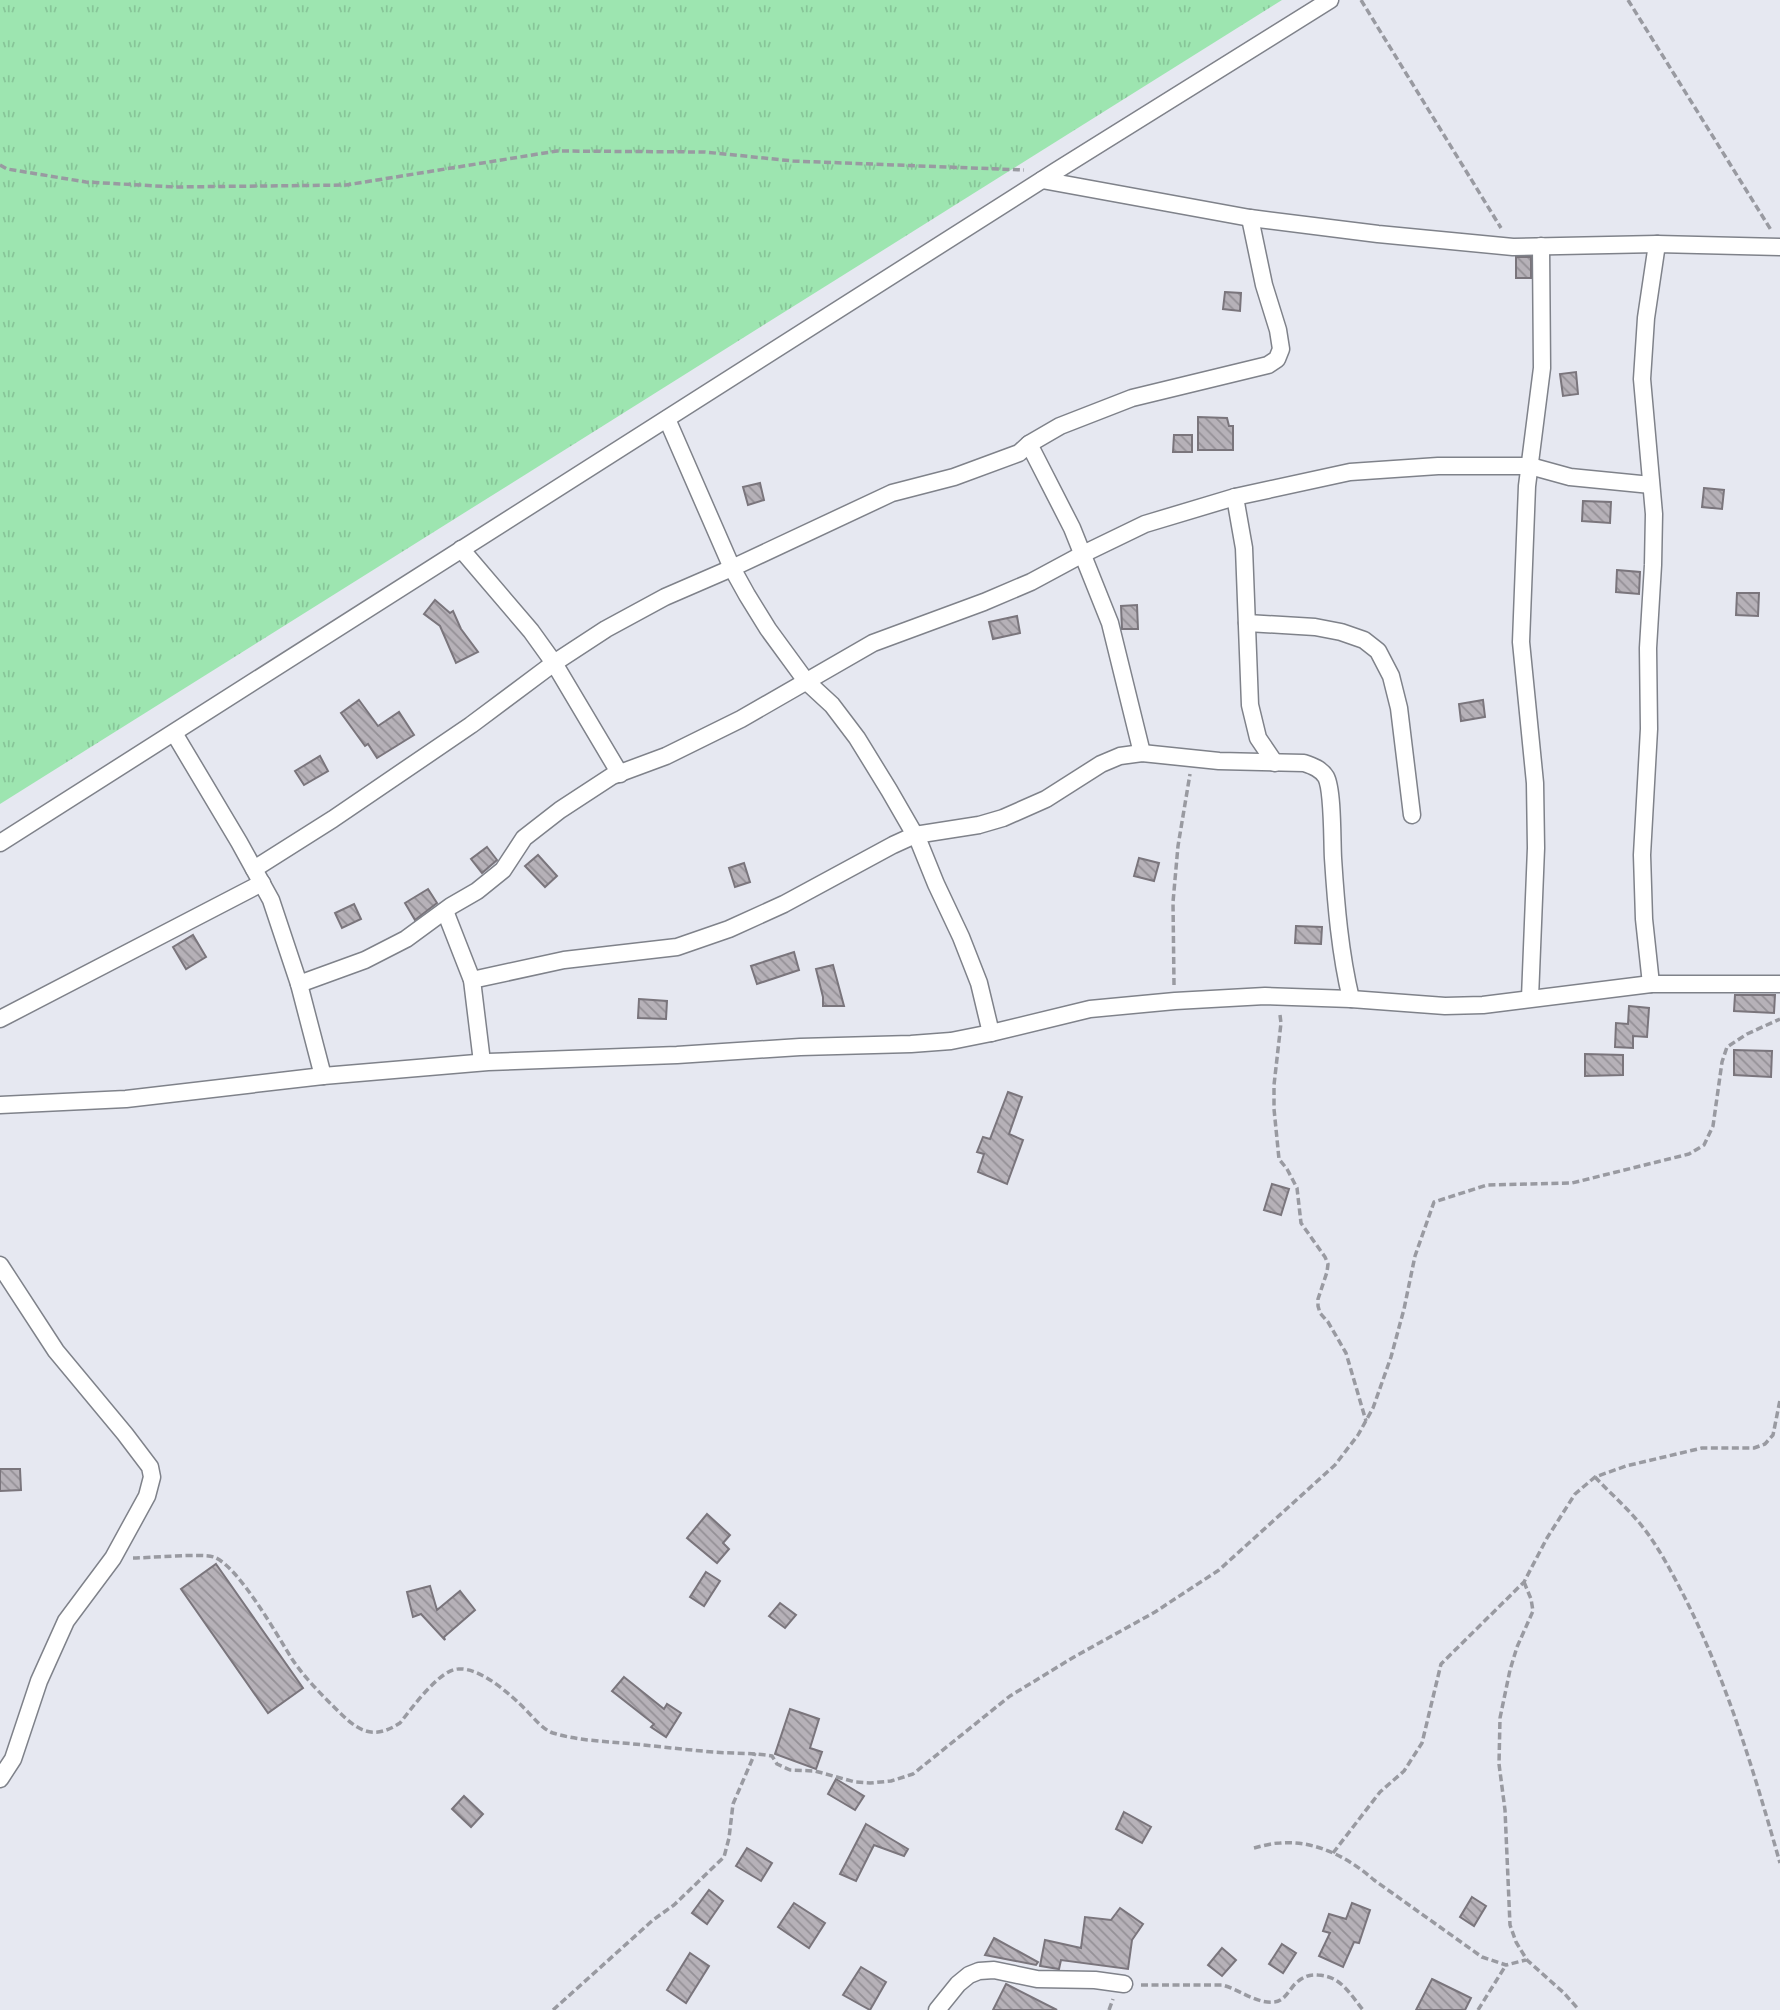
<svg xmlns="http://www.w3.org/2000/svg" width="1780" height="2010" font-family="Roboto,sans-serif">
<defs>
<pattern id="grass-tufts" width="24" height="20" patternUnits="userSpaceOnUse" patternTransform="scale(1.75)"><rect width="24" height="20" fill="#9de5b0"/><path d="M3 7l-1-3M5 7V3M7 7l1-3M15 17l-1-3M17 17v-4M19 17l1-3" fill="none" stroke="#87c598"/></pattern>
<pattern id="building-back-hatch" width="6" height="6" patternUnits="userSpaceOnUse" patternTransform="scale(1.75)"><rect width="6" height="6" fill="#b6b1b8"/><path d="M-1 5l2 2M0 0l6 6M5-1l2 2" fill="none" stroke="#949096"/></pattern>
</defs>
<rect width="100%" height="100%" fill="#e6e8f1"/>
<path fill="url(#grass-tufts)" d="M0 0H1282L0 804Z"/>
<g fill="url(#building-back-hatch)" stroke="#7a757c" stroke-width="2">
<rect x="1516" y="257" width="15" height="21"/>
<path d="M1225 292 1241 293 1240 311 1223 309Z"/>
<path d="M1576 372 1578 394 1563 396 1560 374Z"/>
<path d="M1198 417 1227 418 1229 426H1233V450H1198Z"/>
<path d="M1174 435H1192V452H1173Z"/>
<path d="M760 483 764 500 748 505 743 487Z"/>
<path d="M1704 488 1724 490 1722 509 1702 507Z"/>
<path d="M1583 501 1611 502 1610 523 1582 521Z"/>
<path d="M1617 570 1640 572 1639 594 1616 592Z"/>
<path d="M1737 593H1759L1758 616 1736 615Z"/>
<path d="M435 600 450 613 453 611 461 629 478 652 456 663 440 626 424 614Z"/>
<path d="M1137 605 1138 629H1122L1121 606Z"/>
<path d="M1017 616 1020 633 993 639 989 622Z"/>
<path d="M359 700 378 726 399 712 414 735 377 758 368 744 365 746 341 713Z"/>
<path d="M1483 700 1485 717 1461 721 1459 704Z"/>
<path d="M320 756 328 771 304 785 295 771Z"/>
<path d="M487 847 497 860 482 873 471 859Z"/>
<path d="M538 855 557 876 545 887 525 866Z"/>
<path d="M1139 858 1159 863 1154 881 1134 876Z"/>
<path d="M744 863 750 882 735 887 729 868Z"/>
<path d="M428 889 437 903 415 920 405 903Z"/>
<path d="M354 904 361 919 342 928 335 913Z"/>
<path d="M1296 926 1322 927 1321 944 1295 943Z"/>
<path d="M193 935 206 957 186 969 173 947Z"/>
<path d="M794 952 799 970 757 984 751 966Z"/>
<path d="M833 965 844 1006H823V997L816 969Z"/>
<path d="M1735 995H1775L1774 1013 1734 1011Z"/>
<path d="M639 999 667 1001 666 1019 638 1018Z"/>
<path d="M1629 1006 1649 1008 1647 1037 1633 1036V1048L1615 1047 1616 1023 1628 1024Z"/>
<path d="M1734 1050 1772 1051 1771 1077 1734 1075Z"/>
<path d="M1585 1054 1623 1055V1075L1585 1076Z"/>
<path d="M1008 1092 1022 1097 1009 1134 1023 1140 1007 1184 978 1172 984 1154 977 1152 983 1137 990 1139Z"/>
<path d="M1272 1184 1289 1189 1281 1215 1264 1210Z"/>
<path d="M0 1469H20L21 1490 0 1491Z"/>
<path d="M707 1514 730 1535 723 1543 729 1549 717 1563 687 1538Z"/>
<path d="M216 1564 303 1688 268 1713 181 1589Z"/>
<path d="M706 1572 720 1581 704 1606 690 1597Z"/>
<path d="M430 1586 437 1610 460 1591 475 1610 444 1637 445 1640 421 1614 413 1617 407 1592Z"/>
<path d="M780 1603 796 1615 785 1628 769 1616Z"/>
<path d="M624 1677 664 1709 667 1704 681 1713 666 1737 651 1727 654 1724 612 1691Z"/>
<path d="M790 1709 819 1719 810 1748 822 1752 816 1769 775 1754Z"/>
<path d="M836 1779 864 1796 855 1810 828 1794Z"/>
<path d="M464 1796 483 1814 471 1827 452 1809Z"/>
<path d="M1124 1812 1151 1827 1142 1843 1116 1829Z"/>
<path d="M866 1824 908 1849 904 1856 874 1845 856 1881 840 1874Z"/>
<path d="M747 1848 772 1863 761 1881 736 1866Z"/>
<path d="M709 1890 723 1901 707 1924 692 1913Z"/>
<path d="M1472 1897 1486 1906 1474 1926 1460 1917Z"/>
<path d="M794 1903 825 1923 809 1948 778 1927Z"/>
<path d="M1352 1903 1370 1910 1359 1943 1354 1942 1343 1967 1319 1956 1330 1933 1323 1931 1329 1914 1346 1919Z"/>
<path d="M1120 1908 1143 1924 1132 1940 1128 1969 1061 1960 1059 1969 1040 1966 1045 1940 1081 1948 1085 1917 1111 1920Z"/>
<path d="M994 1938 1038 1962 1036 1965 985 1955Z"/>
<path d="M1282 1944 1296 1953 1283 1973 1269 1964Z"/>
<path d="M1222 1948 1236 1960 1222 1976 1208 1965Z"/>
<path d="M690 1953 709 1966 686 2003 667 1990Z"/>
<path d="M861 1967 886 1982 870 2010 843 1995Z"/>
<path d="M1432 1979 1471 1998 1465 2010H1416Z"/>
<path d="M1006 1984 1057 2010H993Z"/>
</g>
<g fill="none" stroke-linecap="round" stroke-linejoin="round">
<g stroke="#7f828a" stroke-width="19">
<g id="minor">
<path d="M1042 180 1250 218 1378 234 1513 247 1657 244 1780 247"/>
<path d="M667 419 732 568 747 595 768 629 806 681 832 705 857 738 889 790 919 842 936 884 961 937 979 983 991 1033"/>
<path d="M1029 444 1072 528 1110 623 1142 753"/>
<path d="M1235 497 1244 548 1250 705 1258 738 1275 763"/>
<path d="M461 549 531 631 554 663 620 774"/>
<path d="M1247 623 1315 627 1341 632 1364 640 1378 651 1391 676 1399 708 1412 815"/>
<path d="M174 733 239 842 271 900 299 984 323 1076"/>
<path d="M0 843 1056 171 1330 0"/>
<path d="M254 869 333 819 471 725 554 663 606 629 665 597 732 568 892 493 954 477 1019 453 1029 444 1060 426 1132 398 1268 365 1277 359 1281 349 1278 330 1264 285 1250 218"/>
<path d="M445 911 472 980 482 1062"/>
<path d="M472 980 564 960 677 947 729 929 784 904 893 845 915 835 979 825 1003 818 1046 799 1101 764 1120 756 1142 753 1219 761 1304 763C1313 766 1321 769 1326 777 1333 790 1332 841 1333 858 1336 905 1340 953 1351 999"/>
<path d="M299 984 365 960 406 939 451 906 477 891 503 870 524 838 560 810 612 776 666 756 741 719 873 643 984 602 1031 582 1083 554 1145 524 1235 497 1350 472 1438 466H1530L1570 477 1651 485"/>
<path d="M1651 984 1644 919 1642 855 1649 729 1648 648 1653 565 1654 514 1642 379 1646 318 1657 244"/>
<path d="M1530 998 1536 848 1535 783 1521 642 1527 486 1542 368 1541 246"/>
<path d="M0 1019 262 883"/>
<path d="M0 1105 126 1099 323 1076 488 1062 677 1055 800 1047 911 1044 951 1041 991 1033 1090 1009 1175 1001 1265 996 1351 999 1445 1006 1483 1005 1651 984H1780"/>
<path d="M0 1265 56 1351 125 1434 150 1467 152 1477 147 1496 113 1558 66 1621 39 1681 13 1759 0 1779"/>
<path d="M937 2010 958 1984 969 1975 979 1971 994 1970 1037 1979 1095 1980 1124 1984"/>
</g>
</g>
<g stroke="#999aa1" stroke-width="3.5" stroke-dasharray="7 3.5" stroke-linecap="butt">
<path d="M1361 0 1501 228"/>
<path d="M1628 0 1771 230"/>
<path d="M0 165 7 169 86 182 175 187 346 185 557 151 705 152 793 161 1024 170"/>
<path d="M1174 985 1173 902 1178 846 1190 774"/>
<path d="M1280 1015 1281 1023 1274 1085V1109L1279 1159 1287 1169 1297 1188 1301 1223 1325 1257 1328 1264 1327 1272 1318 1299V1306L1320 1313 1328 1322 1346 1353 1366 1421"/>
<path d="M1595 1477C1608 1491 1623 1504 1636 1519 1655 1540 1671 1571 1684 1596 1727 1681 1754 1772 1780 1863"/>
<path d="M133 1558C150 1558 201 1553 214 1557 239 1567 277 1635 292 1659 304 1677 320 1693 335 1708 356 1729 371 1742 400 1723 412 1708 439 1670 458 1669 480 1667 510 1694 525 1709 534 1718 542 1729 553 1733 575 1740 600 1741 622 1743 649 1745 676 1749 703 1751 726 1754 749 1752 772 1756L777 1764 790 1770 815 1771 855 1782 870 1783 891 1781 913 1774 1010 1696 1074 1657 1155 1612 1219 1570 1335 1465 1358 1435 1373 1408 1391 1357 1404 1309 1415 1256 1434 1202 1487 1185 1572 1183 1689 1154 1704 1145 1713 1126 1722 1062 1727 1047 1747 1034 1780 1019"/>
<path d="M1524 1582 1531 1599 1533 1611 1517 1647 1510 1670 1500 1718 1499 1764 1505 1810 1510 1925 1516 1942 1527 1960 1564 1993 1579 2010"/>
<path d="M1254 1848C1262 1846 1272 1843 1280 1843 1316 1840 1349 1858 1374 1880L1482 1957 1506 1965 1526 1960"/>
<path d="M1333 1853 1380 1792 1404 1771 1422 1743 1441 1664 1524 1582 1547 1538 1575 1494 1595 1477 1626 1466 1702 1448H1754L1765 1444 1773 1435 1780 1400"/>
<path d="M1141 1985H1222C1239 1989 1256 2004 1274 2002 1284 2001 1288 1992 1294 1985 1301 1978 1308 1974 1318 1975 1341 1976 1350 1994 1363 2010"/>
<path d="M553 2010 653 1920 674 1905 724 1857 729 1838 733 1804 755 1753"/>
<path d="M1109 2010 1113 1999"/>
<path d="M1478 2010 1506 1965"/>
</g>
<use href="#minor" stroke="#fff" stroke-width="16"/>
</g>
</svg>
